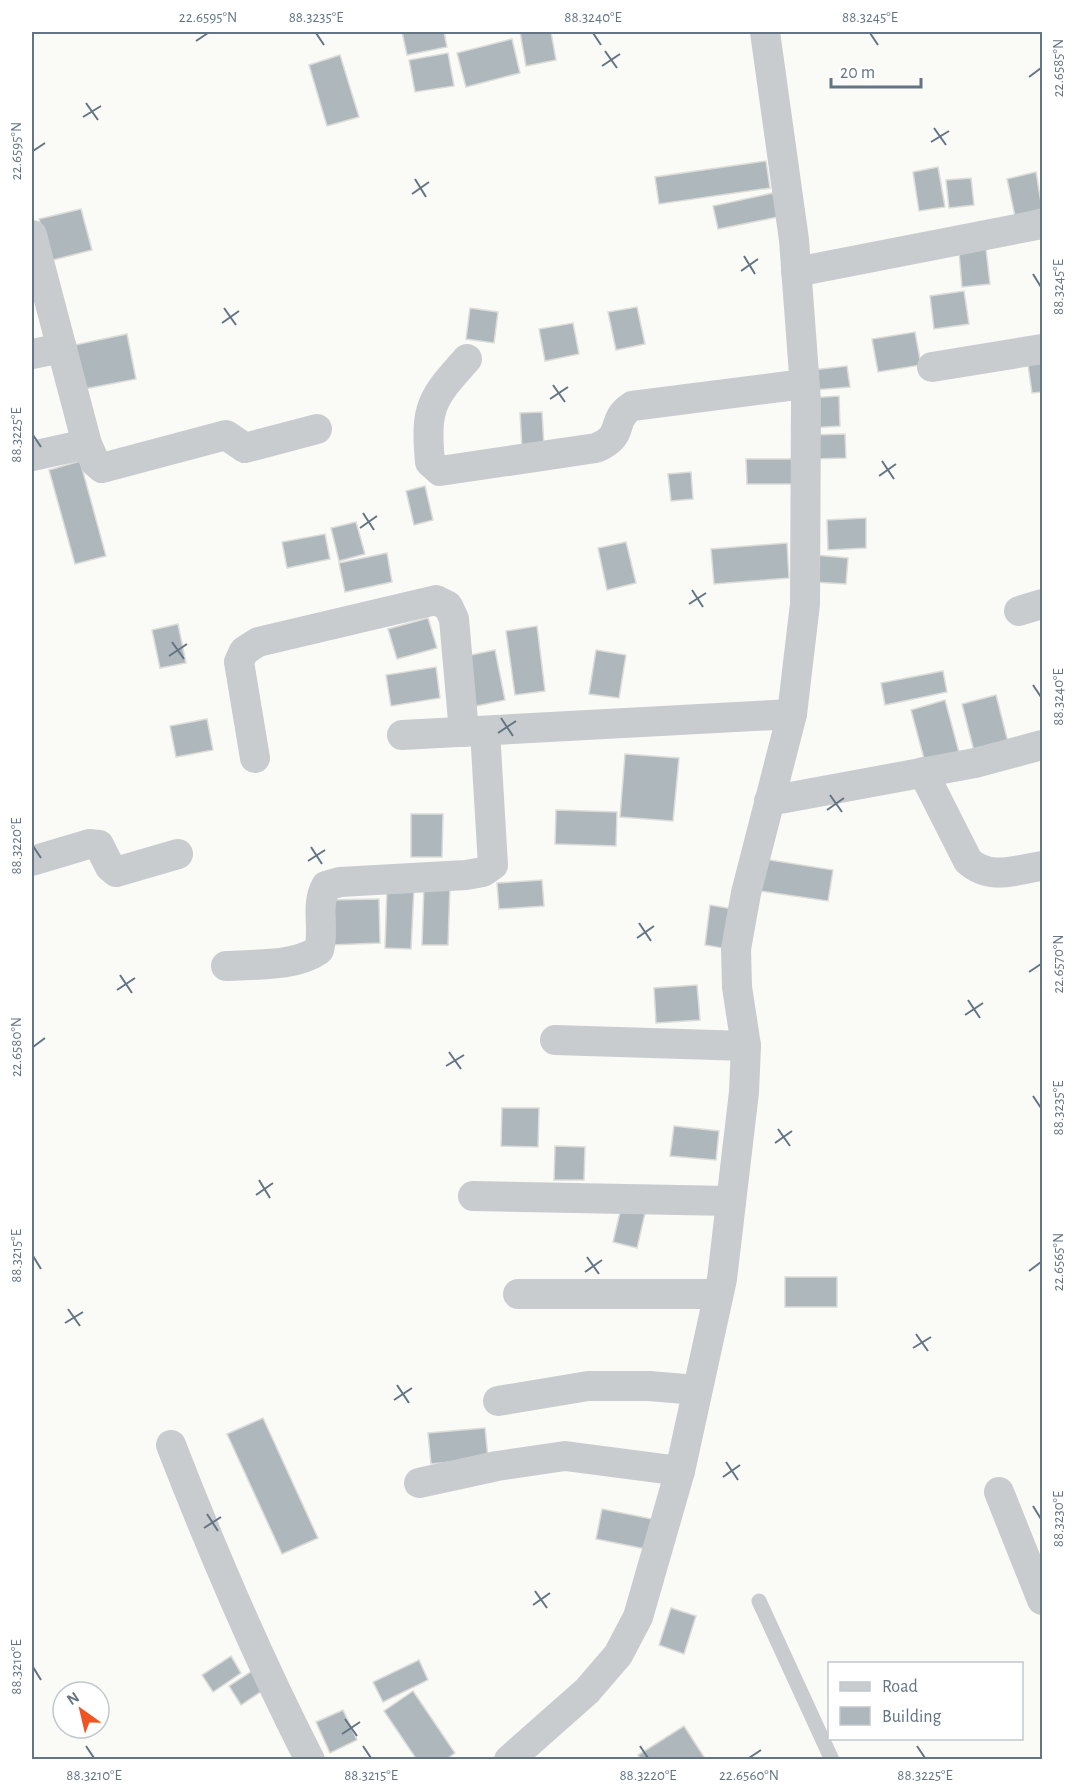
<svg xmlns="http://www.w3.org/2000/svg" width="1074" height="1791" font-family="'Alegreya Sans',sans-serif">
<rect width="100%" height="100%" fill="#fafaf7"/>
<g fill="#aeb7bc" stroke="#dcdcd9" stroke-width="1.5">
<path d="M402 32H444L447 47 407 55Z"/>
<path d="M520 32H551L556 60 526 66Z"/>
<path d="M512 39 520 73 466 87 457 53Z"/>
<path d="M448 53 454 86 415 92 409 60Z"/>
<path d="M340 55 359 117 327 126 309 65Z"/>
<path d="M766 161 770 188 659 204 655 177Z"/>
<path d="M938 167 945 207 919 211 913 172Z"/>
<path d="M1036 172 1042 209 1015 216 1007 179Z"/>
<path d="M971 178 974 205 949 208 946 180Z"/>
<path d="M773 193 778 217 718 229 713 206Z"/>
<path d="M81 209 92 250 49 261 39 219Z"/>
<path d="M986 249 990 284 962 287 959 252Z"/>
<path d="M964 291 969 324 934 329 930 296Z"/>
<path d="M637 307 645 344 616 350 608 312Z"/>
<path d="M470 308 498 312 494 343 466 339Z"/>
<path d="M573 323 579 354 545 361 539 329Z"/>
<path d="M915 332 921 365 878 372 872 339Z"/>
<path d="M127 334 136 379 79 390 70 346Z"/>
<path d="M1042 363V392L1032 393 1028 365Z"/>
<path d="M847 366 850 387 814 390 812 370Z"/>
<path d="M839 396 840 426 811 428 809 398Z"/>
<path d="M542 412 544 447 522 448 520 413Z"/>
<path d="M845 434 846 458 812 459 811 435Z"/>
<path d="M746 459H793V484H747Z"/>
<path d="M80 461 106 556 75 564 49 470Z"/>
<path d="M691 472 693 499 671 501 668 474Z"/>
<path d="M425 486 433 520 414 525 406 491Z"/>
<path d="M866 518V548L828 550 827 520Z"/>
<path d="M356 522 365 554 339 561 331 528Z"/>
<path d="M325 534 330 559 287 568 282 542Z"/>
<path d="M626 542 636 583 607 590 598 548Z"/>
<path d="M787 543 789 578 714 584 711 549Z"/>
<path d="M387 553 392 582 345 592 339 563Z"/>
<path d="M815 555 848 558 846 584 813 582Z"/>
<path d="M428 618 437 648 397 659 388 629Z"/>
<path d="M178 624 186 663 160 668 152 630Z"/>
<path d="M537 626 545 691 515 695 506 631Z"/>
<path d="M495 650 505 700 476 706 466 656Z"/>
<path d="M596 650 626 655 619 698 589 694Z"/>
<path d="M436 667 440 698 391 706 386 675Z"/>
<path d="M943 671 947 692 885 705 881 683Z"/>
<path d="M996 695 1009 746 975 755 962 704Z"/>
<path d="M945 700 960 756 926 766 911 710Z"/>
<path d="M207 719 213 750 176 757 170 726Z"/>
<path d="M625 754 679 758 673 821 620 817Z"/>
<path d="M556 810 617 812 616 846 555 844Z"/>
<path d="M411 814H443L442 857H411Z"/>
<path d="M758 858 833 870 828 901 753 890Z"/>
<path d="M542 880 544 906 499 909 497 883Z"/>
<path d="M424 884 450 885 448 945H422Z"/>
<path d="M387 887 414 888 411 949 385 948Z"/>
<path d="M379 899 380 943 330 945 329 900Z"/>
<path d="M710 905 733 909 728 949 705 945Z"/>
<path d="M697 985 700 1020 656 1023 654 988Z"/>
<path d="M502 1108H539L538 1147 501 1146Z"/>
<path d="M674 1126 719 1131 716 1160 670 1156Z"/>
<path d="M555 1146 585 1147 584 1180H554Z"/>
<path d="M622 1204 646 1209 637 1248 613 1242Z"/>
<rect x="785" y="1277" width="52" height="30"/>
<path d="M263 1418 318 1538 282 1554 227 1434Z"/>
<path d="M485 1428 488 1458 431 1464 428 1433Z"/>
<path d="M602 1509 652 1519 646 1549 596 1539Z"/>
<path d="M671 1608 696 1616 684 1654 659 1645Z"/>
<path d="M231 1656 241 1673 213 1692 202 1675Z"/>
<path d="M419 1660 428 1680 383 1702 373 1682Z"/>
<path d="M252 1671 265 1689 241 1705 229 1686Z"/>
<path d="M413 1691 455 1753 445 1760H417L384 1711Z"/>
<path d="M343 1710 357 1740 330 1753 316 1722Z"/>
<path d="M684 1726 706 1760H641L638 1755Z"/>
</g>
<g fill="none" stroke-linecap="round" stroke-linejoin="round">
<path stroke="#c8cccf" stroke-width="15" d="M759 1601 832 1760"/>
<g stroke="#c8cccf" stroke-width="30">
<path d="M32 235 87 444 95 462 102 468 226 435 245 448 317 429"/>
<path d="M796 272 1042 224"/>
<path d="M32 354 62 348"/>
<path d="M467 359C431 399 425 407 430 462L440 471 596 448C627 435 609 421 632 406L804 384"/>
<path d="M932 367 1042 349"/>
<path d="M32 456 87 444"/>
<path d="M1019 611 1042 604"/>
<path d="M402 735 792 714"/>
<path d="M255 758 239 662 244 651 258 642 436 600 448 606 454 619 464 732"/>
<path d="M923 772 968 861C990 881 1015 870 1042 866"/>
<path d="M769 801 975 763 1042 745"/>
<path d="M32 861 89 844 99 845 110 867 116 872 178 854"/>
<path d="M226 966C256 964 294 967 319 950 325 929 315 905 326 886L340 882 466 875 483 872 493 865 485 731"/>
<path d="M555 1040 746 1046"/>
<path d="M473 1196 731 1201"/>
<path d="M518 1294H718"/>
<path d="M498 1401 588 1386H649L697 1390"/>
<path d="M171 1445C213 1553 257 1657 310 1760"/>
<path d="M419 1483 497 1466 565 1456 680 1471"/>
<path d="M999 1492 1042 1600"/>
<path d="M509 1760 587 1691 618 1655 638 1617 680 1471 722 1279 744 1092 746 1046 737 987 736 949 746 893 792 714 805 604 806 401 794 240 765 32"/>
</g>
</g>
<path fill="none" stroke="#637584" stroke-width="2" d="M316 33 324 45M593 33 601 45M870 33 878 45M196 41 208 33M605 51 617 68M602 66 620 54M1029 77 1041 68M86 103 98 120M83 117 101 106M934 128 946 145M931 142 949 131M33 151 45 143M415 179 426 197M412 194 429 182M744 256 755 274M741 271 758 259M1033 274 1041 287M224 308 236 325M222 323 239 311M553 385 565 402M550 399 568 387M33 435 41 447M882 461 894 479M879 476 896 464M363 513 374 530M360 528 377 516M692 590 703 607M689 604 706 593M172 642 184 659M169 656 187 644M1033 685 1041 697M501 718 513 736M498 733 516 721M830 795 842 812M827 810 844 798M33 846 41 858M311 847 322 864M308 861 325 850M639 923 651 941M637 938 654 926M1029 972 1041 964M120 975 132 993M117 990 135 978M968 1000 980 1018M965 1015 983 1003M33 1047 45 1038M449 1052 461 1069M446 1066 464 1055M1033 1096 1041 1108M778 1129 790 1146M775 1143 792 1131M259 1180 270 1198M256 1195 273 1183M33 1256 41 1269M587 1257 599 1274M1029 1271 1041 1262M585 1272 602 1260M68 1309 80 1326M65 1323 83 1312M916 1334 928 1351M913 1348 931 1337M397 1385 409 1403M394 1400 412 1388M726 1462 738 1480M723 1477 740 1465M1033 1506 1041 1519M207 1514 218 1531M204 1528 221 1517M535 1591 547 1608M533 1605 550 1593M33 1667 41 1680M345 1719 357 1736M342 1734 360 1722M86 1746 94 1758M363 1746 371 1758M640 1746 648 1758M917 1746 925 1758M749 1758 761 1750"/>
<rect width="1074" height="1791" fill="none" stroke="#ffffff" stroke-width="66"/>
<rect x="828" y="1662" width="195" height="78" fill="#ffffff" stroke="#c1c8ce" stroke-width="1.5"/>
<rect x="840" y="1682" width="30" height="9" fill="#c8cccf" stroke="#c1c8ce" stroke-width="1.5"/>
<text x="882" y="1692" font-size="18" fill="#637584">Road</text>
<rect x="840" y="1707" width="30" height="18" fill="#aeb7bc" stroke="#c1c8ce" stroke-width="1.5"/>
<text x="882" y="1722" font-size="18" fill="#637584">Building</text>
<g transform="translate(81 1710) rotate(326)"><circle r="28" fill="#ffffff" stroke="#c1c8ce" stroke-width="1.5"/>
<path d="M0-4.5L10 22L0 15L-10 22Z" fill="#ee5523"/>
<text y="-9" font-size="16" font-weight="bold" text-anchor="middle" fill="#637584">N</text>
</g>
<path d="M831 78v9h90v-9" fill="none" stroke="#637584" stroke-width="3"/>
<text x="840" y="78" font-size="18" fill="#637584" stroke="#ffffff" stroke-width="4.5" paint-order="stroke">20 m</text>
<rect x="33" y="33" width="1008" height="1725" fill="none" stroke="#637584" stroke-width="2"/>
<g font-size="15" text-anchor="middle" fill="#637584">
<text x="208" y="22">22.6595°N</text>
<text x="316" y="22">88.3235°E</text>
<text x="593" y="22">88.3240°E</text>
<text x="870" y="22">88.3245°E</text>
<text transform="translate(1058 68) rotate(-90)" y="5">22.6585°N</text>
<text transform="translate(16 151) rotate(-90)" y="5">22.6595°N</text>
<text transform="translate(1058 287) rotate(-90)" y="5">88.3245°E</text>
<text transform="translate(16 435) rotate(-90)" y="5">88.3225°E</text>
<text transform="translate(1058 697) rotate(-90)" y="5">88.3240°E</text>
<text transform="translate(16 846) rotate(-90)" y="5">88.3220°E</text>
<text transform="translate(1058 964) rotate(-90)" y="5">22.6570°N</text>
<text transform="translate(16 1047) rotate(-90)" y="5">22.6580°N</text>
<text transform="translate(1058 1108) rotate(-90)" y="5">88.3235°E</text>
<text transform="translate(16 1256) rotate(-90)" y="5">88.3215°E</text>
<text transform="translate(1058 1262) rotate(-90)" y="5">22.6565°N</text>
<text transform="translate(1058 1519) rotate(-90)" y="5">88.3230°E</text>
<text transform="translate(16 1667) rotate(-90)" y="5">88.3210°E</text>
<text x="94" y="1780">88.3210°E</text>
<text x="371" y="1780">88.3215°E</text>
<text x="648" y="1780">88.3220°E</text>
<text x="749" y="1780">22.6560°N</text>
<text x="925" y="1780">88.3225°E</text>
</g>
</svg>
